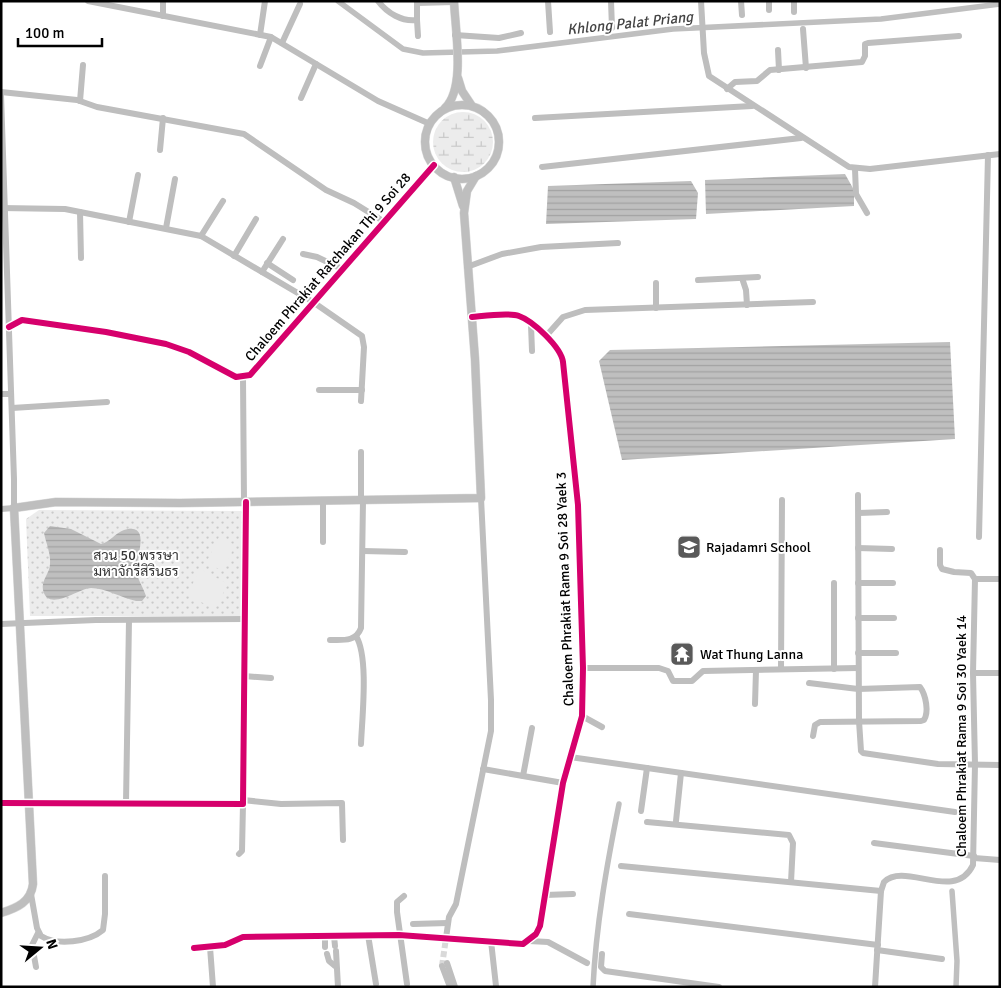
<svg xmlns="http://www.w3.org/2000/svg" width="1001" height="988" font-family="Signika,Sarabun,sans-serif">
<defs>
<pattern id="green-dots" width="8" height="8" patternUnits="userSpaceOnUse" patternTransform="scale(1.25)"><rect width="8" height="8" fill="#ececec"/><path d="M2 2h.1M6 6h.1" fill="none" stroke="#c9c9c9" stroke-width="1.8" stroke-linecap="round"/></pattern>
<pattern id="wetland-marsh" width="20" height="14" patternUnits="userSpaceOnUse" patternTransform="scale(1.25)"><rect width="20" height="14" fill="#ececec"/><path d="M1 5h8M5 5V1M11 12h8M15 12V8" fill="none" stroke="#c9c9c9"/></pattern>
<pattern id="water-rules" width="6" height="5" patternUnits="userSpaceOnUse" patternTransform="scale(1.25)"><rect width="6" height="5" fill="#bfbfbf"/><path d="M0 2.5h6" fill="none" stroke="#a2a2a2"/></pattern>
</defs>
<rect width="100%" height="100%" fill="#fff"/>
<path fill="url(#green-dots)" d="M39 510 245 511 244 616H30L26 519Z"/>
<circle fill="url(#wetland-marsh)" cx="463" cy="142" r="30"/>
<g fill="#ececec">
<path d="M219 537 235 545 223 571 206 563Z"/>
<path d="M200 569 228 584 215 609 187 595Z"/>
</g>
<g fill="url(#water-rules)">
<path d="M845 174 854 190V206L706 214 705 180Z"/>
<path d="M691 181 698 193 696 219 546 224 548 186Z"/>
<path d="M950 342 955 439 622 460 599 361 610 350Z"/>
<path d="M50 526 71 529 101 544C110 542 115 533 124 530 153 521 135 561 136 571 138 580 143 587 146 596L142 601H136C122 598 105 588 91 588 79 588 48 613 43 590 41 580 50 573 50 564 51 554 46 543 44 533Z"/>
</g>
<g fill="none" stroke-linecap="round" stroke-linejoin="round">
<g stroke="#bfbfbf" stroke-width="5.5">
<path d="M338 1 403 49 423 53 497 51 673 29 881 19 1000 4"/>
<path d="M952 891 957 961 956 987"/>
<path d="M593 987C596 925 607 864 619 804"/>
</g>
<path stroke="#d9d9d9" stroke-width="6" stroke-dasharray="6 3" stroke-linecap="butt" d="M442 966 446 938"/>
<g stroke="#dbdbdb" stroke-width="9">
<g id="major">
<path d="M458 78 462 91 472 106"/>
<circle cx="462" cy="142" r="37"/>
<path d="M445 108C466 88 455 29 454 1"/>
<path d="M454 177 463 206"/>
<path d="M1 913C17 908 31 902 33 884L14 508 56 502 180 503 481 498 475 359 464 213 467 191 476 176"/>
</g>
</g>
<g stroke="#bebebe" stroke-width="6">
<path d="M88 1 271 37 378 101 430 124"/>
<path d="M378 1C387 13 402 22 417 20V1"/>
<path d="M548 1 550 32"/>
<path d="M611 1 612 28"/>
<path d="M701 1 704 53 709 76 849 167 870 169 1000 154"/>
<path d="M741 1 742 15"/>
<path d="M769 1V10"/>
<path d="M794 1V12"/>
<path d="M417 3 454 2"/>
<path d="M163 16V1"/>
<path d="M417 20 418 36"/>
<path d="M803 29 806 68"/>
<path d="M260 35 265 1"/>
<path d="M455 35 499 38 521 33"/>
<path d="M282 43 300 4"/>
<path d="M778 50 779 70"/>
<path d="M260 66 271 37"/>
<path d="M727 89 735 82 757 81 770 70 862 62 865 56V44L868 43 959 36"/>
<path d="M1 92 77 100 97 107 244 134 326 190 354 203 383 221"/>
<path d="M1 95 14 479V508L1 509"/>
<path d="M301 98 316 64"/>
<path d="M80 101 83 65"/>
<path d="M535 118 752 106"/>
<path d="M160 150 163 118"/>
<path d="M542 167 801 138"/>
<path d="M855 169 856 194 867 213"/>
<path d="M1 208 65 209 201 236 313 302 362 336 364 347 361 401"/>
<path d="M80 212 81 258"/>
<path d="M129 222 138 175"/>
<path d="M166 228 175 179"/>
<path d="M201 236 223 201"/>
<path d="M303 254 317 257 342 269"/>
<path d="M234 256 256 219"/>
<path d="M267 263 293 280"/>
<path d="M467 267 502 254 541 247 618 243"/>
<path d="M262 272 283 239"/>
<path d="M742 278 746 290 747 305"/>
<path d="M698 280 758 277"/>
<path d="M656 283V308"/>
<path d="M531 325 532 351"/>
<path d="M9 327 22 320 106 332 166 344 189 352 236 377 250 375 434 165"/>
<path d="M546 336 563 317 585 310 813 302"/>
<path d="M243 377 244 502"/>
<path d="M319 390H362"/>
<path d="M1 394H11"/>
<path d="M12 408 107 402"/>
<path d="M361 452V501"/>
<path d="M858 495 859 721 861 751 863 753 938 764 1000 765"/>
<path d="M859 513 887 512"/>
<path d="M979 537 988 155"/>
<path d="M323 542V501"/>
<path d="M782 548H801"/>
<path d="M858 548 892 549"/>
<path d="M940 550V565L942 569 954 572 971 573 975 579"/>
<path d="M363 551 405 552"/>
<path d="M858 583H893"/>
<path d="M858 618H894"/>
<path d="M1 624 96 620 245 619"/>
<path d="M356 636C369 657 362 718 361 744"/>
<path d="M330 640C343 640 356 642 361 628L363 501"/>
<path d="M858 653H896"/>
<path d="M583 668H659L668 671 673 681H692L703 671 858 668"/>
<path d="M781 669 782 500"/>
<path d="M834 669V583"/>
<path d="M973 673H1000"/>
<path d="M244 676 271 678"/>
<path d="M809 683 858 689 920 687C926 695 929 712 924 720L921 721 820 722 815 725 813 736"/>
<path d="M755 704 756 670"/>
<path d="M582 716 602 727"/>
<path d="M570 757 955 812"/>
<path d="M483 769 563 783"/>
<path d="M523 776 532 728"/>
<path d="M243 800 281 804 342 803 343 840"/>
<path d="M1 803 243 804 246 502"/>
<path d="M126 803 129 620"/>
<path d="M641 811 647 768"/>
<path d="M676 821 681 773"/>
<path d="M647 822 789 835 793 843 791 882"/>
<path d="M874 843 974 856"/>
<path d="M239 854 242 851 243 804"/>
<path d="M974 858 1000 860"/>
<path d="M621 866 881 891"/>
<path d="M31 894 37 928 41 936C57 946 89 942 103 930L105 914V876"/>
<path d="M545 895 573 894"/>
<path d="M404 896 397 902V912L407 984"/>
<path d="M629 914 878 945"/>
<path d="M413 924 448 923"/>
<path d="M368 935 376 984"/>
<path d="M325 936V947"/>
<path d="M334 936 335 946"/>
<path d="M446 938 449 917 456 904 491 731V700L481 498"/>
<path d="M491 941 496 986"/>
<path d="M529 941 548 942 587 963"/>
<path d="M210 947 213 987"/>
<path d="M194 948 225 945 243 937 399 935 523 944 536 934 540 926 563 783 582 716 583 668 578 505 563 362C561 347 533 321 519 316 509 312 483 316 472 317"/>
<path d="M877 950 942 959"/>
<path d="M336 951 338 987"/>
<path d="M327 954 329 961 335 966"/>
<path d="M602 954 601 967 605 971 719 987"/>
<path d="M447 963 455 987"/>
<path d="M442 966 450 987"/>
<path d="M36 967 32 945 38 933"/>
<path d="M875 987 881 891 884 882C905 861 955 903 973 865L975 764 973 673 975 579H1000"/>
</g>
<use href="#major" stroke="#bebebe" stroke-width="8"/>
<g stroke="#fff" stroke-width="9">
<g id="cycleway">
<path d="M9 327 22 320 106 332 166 344 189 352 236 377 250 375 434 165"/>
<path d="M1 803 243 804 246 502"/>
<path d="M194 948 225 945 243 937 399 935 523 944 536 934 540 926 563 783 582 716 583 668 578 505 563 362C561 347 533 321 519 316 509 312 483 316 472 317"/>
</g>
</g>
<use href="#cycleway" stroke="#d6006c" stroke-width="6"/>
</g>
<defs>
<g id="school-square" transform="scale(1.25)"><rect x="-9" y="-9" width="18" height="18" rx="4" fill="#595959" stroke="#fff"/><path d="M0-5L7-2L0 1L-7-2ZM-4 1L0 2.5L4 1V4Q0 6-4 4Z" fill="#fff"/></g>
<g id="temple-square" transform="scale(1.25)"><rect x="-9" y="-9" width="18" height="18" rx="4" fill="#595959" stroke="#fff"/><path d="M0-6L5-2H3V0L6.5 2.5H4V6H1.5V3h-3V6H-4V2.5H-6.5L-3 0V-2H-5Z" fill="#fff"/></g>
</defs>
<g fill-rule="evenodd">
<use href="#school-square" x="689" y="547"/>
<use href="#temple-square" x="682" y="654"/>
</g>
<g text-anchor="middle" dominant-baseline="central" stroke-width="4" stroke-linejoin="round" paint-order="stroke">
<g font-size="14" fill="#000" stroke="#fff">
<text transform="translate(328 267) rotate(-49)">Chaloem Phrakiat Ratchakan Thi 9 Soi 28</text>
<text transform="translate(565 589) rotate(-92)">Chaloem Phrakiat Rama 9 Soi 28 Yaek 3</text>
<text transform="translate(961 736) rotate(-90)">Chaloem Phrakiat Rama 9 Soi 30 Yaek 14</text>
</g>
<g font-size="14" fill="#000" stroke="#fff" text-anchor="start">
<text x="706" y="547">Rajadamri School</text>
<text x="700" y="654">Wat Thung Lanna</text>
</g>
<g font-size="14" fill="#333" stroke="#fff">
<text x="136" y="555">สวน 50 พรรษา<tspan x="136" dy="16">มหาจักรีสิรินธร</tspan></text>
</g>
<g font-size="15" font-style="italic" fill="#444" stroke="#fff">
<text transform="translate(630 23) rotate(-6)">Khlong Palat Priang</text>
</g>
</g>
<rect width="1001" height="988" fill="none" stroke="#000000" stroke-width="5"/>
<g transform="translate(40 948) rotate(72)" stroke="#ffffff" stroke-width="4" paint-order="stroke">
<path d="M0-4L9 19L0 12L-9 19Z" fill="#000000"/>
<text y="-8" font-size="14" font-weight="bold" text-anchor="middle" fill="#000000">N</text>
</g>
<path d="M18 38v8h84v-8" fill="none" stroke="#000000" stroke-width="2.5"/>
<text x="25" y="38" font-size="15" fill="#000000" stroke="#ffffff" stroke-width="4" paint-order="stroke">100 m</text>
</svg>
